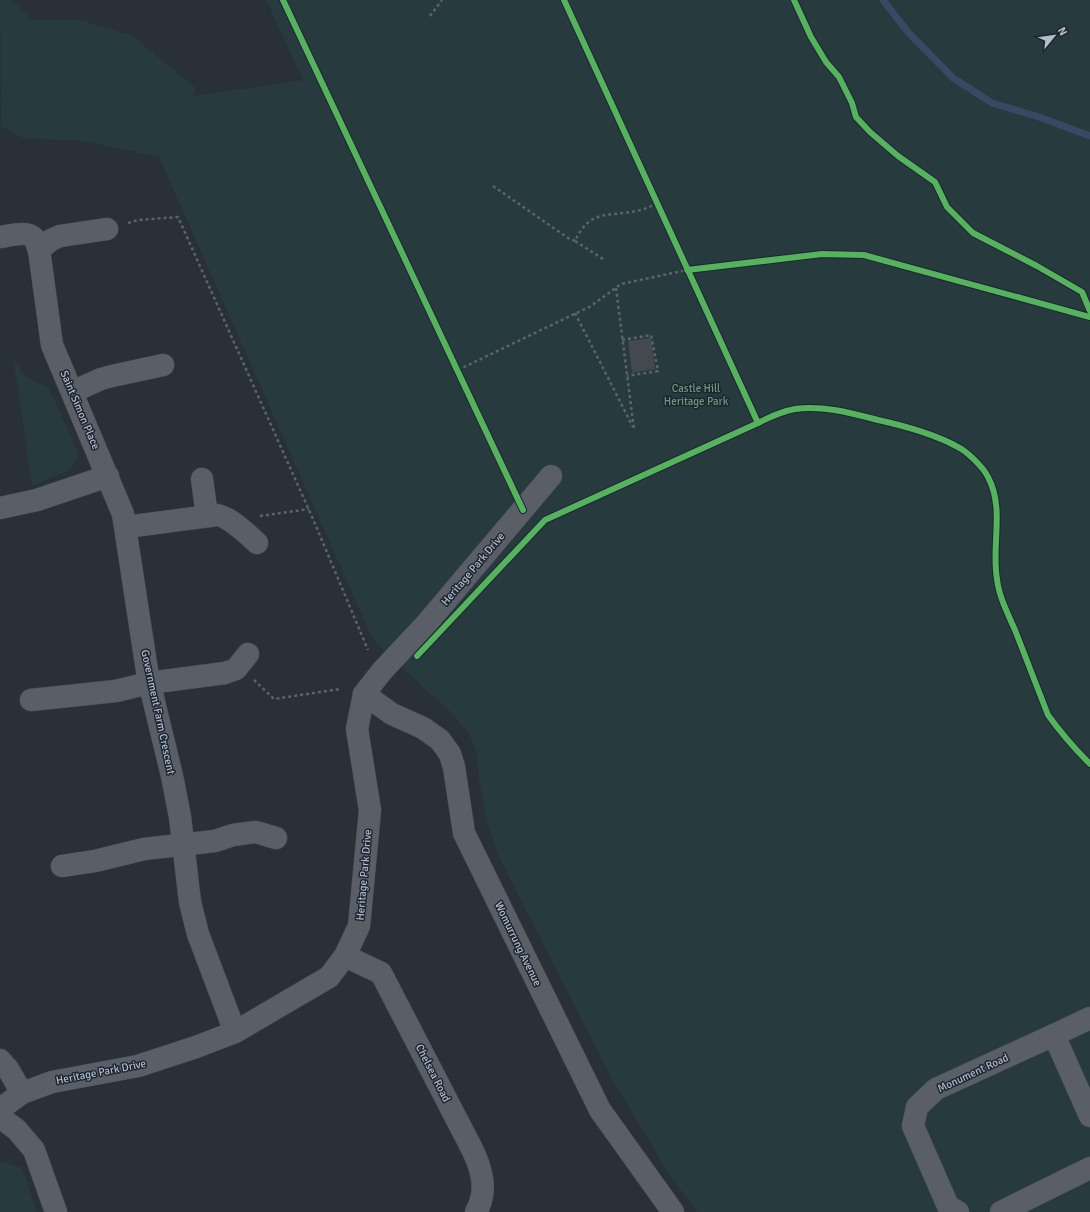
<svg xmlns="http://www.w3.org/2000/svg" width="1090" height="1212" font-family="Signika,sans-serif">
<rect width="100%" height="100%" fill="#2a3038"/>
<g fill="#273a3e">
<path d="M0 0H12L32 20H81L132 36 196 88 193 96 303 80 266 0H1090V1212H697L669 1174 614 1083 498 855 486 819 479 779 476 751 468 732 449 710 424 688 373 640 159 157 82 141 23 138 1 126Z"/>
<path d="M13 356C17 365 21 374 30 379 37 383 43 384 49 389L78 452 77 460 69 470 32 486Z"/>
<path d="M4 1162 22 1168 37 1212H0V1163Z"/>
</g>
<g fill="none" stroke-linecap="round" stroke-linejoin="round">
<path stroke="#384963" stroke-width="7" d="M883 0 908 32 953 78 992 103 1039 117 1090 136"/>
</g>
<path fill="#444950" d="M651 338 655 369 632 373 628 341Z"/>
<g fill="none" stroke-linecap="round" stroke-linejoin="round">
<g stroke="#484c53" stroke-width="23">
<g id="minor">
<path d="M0 237C9 236 27 230 34 238 37 242 37 247 39 250L52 345 123 514 148 677 172 776 180 817 190 902 198 934 235 1032"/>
<path d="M39 250 51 240 60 236 107 229"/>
<path d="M72 392 101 379 112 376 163 365"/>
<path d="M202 479 207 516"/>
<path d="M0 508 37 500 108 476"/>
<path d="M126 527 217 515C230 517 247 534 257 543"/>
<path d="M364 694 392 714 423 728 440 740 450 754 454 767 464 833 600 1110 673 1212"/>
<path d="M31 700 116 691 149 683 225 673 236 669 248 654"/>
<path d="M62 866 95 861 144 849 215 841 233 835 256 832 276 838"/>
<path d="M345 956 381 973 470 1145C481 1166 489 1190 476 1212"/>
<path d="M1090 1018 1054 1035 1090 1116"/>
<path d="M0 1060 8 1069 22 1093"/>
<path d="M0 1109 22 1093 52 1082 138 1066 196 1047 235 1032 329 977 345 956 359 926 370 810 357 729 364 694 382 671 427 623 551 476"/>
<path d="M0 1117 17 1130 34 1150 56 1212"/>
<path d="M958 1212 948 1206 913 1126 917 1107 936 1089 1054 1035"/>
<path d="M1001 1212 1090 1168"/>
</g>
</g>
<g stroke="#5d636a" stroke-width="2.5" stroke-dasharray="3 3" stroke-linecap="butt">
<path d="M794 0 811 37 826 62 839 77 852 103 856 117 870 132 898 156 935 182 947 207 973 233 1037 266 1082 292 1090 311"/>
<path d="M430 16 442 0"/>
<path d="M493 186 568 238 575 241"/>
<path d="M128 223 138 220 178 217 313 519 368 650"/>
<path d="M603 259 575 241C590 209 607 217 636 211 643 210 650 207 657 203"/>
<path d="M616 288 634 429"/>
<path d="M575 313 633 427"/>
<path d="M622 340 651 335 658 371 627 376"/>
<path d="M458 370 591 306 621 284 687 270 822 254 864 255 1090 317"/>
<path d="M758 423C770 417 782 411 795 409 823 405 851 413 878 420 905 426 932 433 956 446 967 451 983 467 988 477 1005 509 991 545 997 579 999 597 1008 614 1015 630 1026 659 1037 687 1048 715 1061 733 1074 748 1090 764"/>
<path d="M260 516 309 509"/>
<path d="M544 522 758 423 564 0"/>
<path d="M254 680 274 699 340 689"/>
</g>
<use href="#minor" stroke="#5a5e66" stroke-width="22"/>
<g stroke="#1d2633" stroke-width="8">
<g id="cycleway">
<path d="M283 0 523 510"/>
<path d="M794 0 811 37 826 62 839 77 852 103 856 117 870 132 898 156 935 182 947 207 973 233 1037 266 1082 292 1090 311"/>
<path d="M687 270 822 254 864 255 1090 317"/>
<path d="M758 423C770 417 782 411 795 409 823 405 851 413 878 420 905 426 932 433 956 446 967 451 983 467 988 477 1005 509 991 545 997 579 999 597 1008 614 1015 630 1026 659 1037 687 1048 715 1061 733 1074 748 1090 764"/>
<path d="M417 656 545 520 758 423 564 0"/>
</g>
</g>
<use href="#cycleway" stroke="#56b35d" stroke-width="6"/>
</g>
<g text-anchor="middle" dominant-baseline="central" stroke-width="3" stroke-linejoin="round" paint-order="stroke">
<g font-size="11" fill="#6b9a76" stroke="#1d2633">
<text x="696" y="388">Castle Hill<tspan x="696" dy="13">Heritage Park</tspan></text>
</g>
<g font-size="11" fill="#b4bcc9" stroke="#1d2633">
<text transform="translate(80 410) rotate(67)">Saint Simon Place</text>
<text transform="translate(473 569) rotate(-50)">Heritage Park Drive</text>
<text transform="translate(158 712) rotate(78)">Government Farm Crescent</text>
<text transform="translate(364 875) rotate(-85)">Heritage Park Drive</text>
<text transform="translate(518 944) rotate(64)">Womurrung Avenue</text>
<text transform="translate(101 1072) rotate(-11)">Heritage Park Drive</text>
<text transform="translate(433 1073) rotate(63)">Chelsea Road</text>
<text transform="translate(973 1073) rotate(-25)">Monument Road</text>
</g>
</g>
<g transform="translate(1054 36) rotate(61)" stroke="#1d2633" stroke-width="3" paint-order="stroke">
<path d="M0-3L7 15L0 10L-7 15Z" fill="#b4bcc9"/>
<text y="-6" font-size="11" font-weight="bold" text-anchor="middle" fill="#b4bcc9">N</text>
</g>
</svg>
